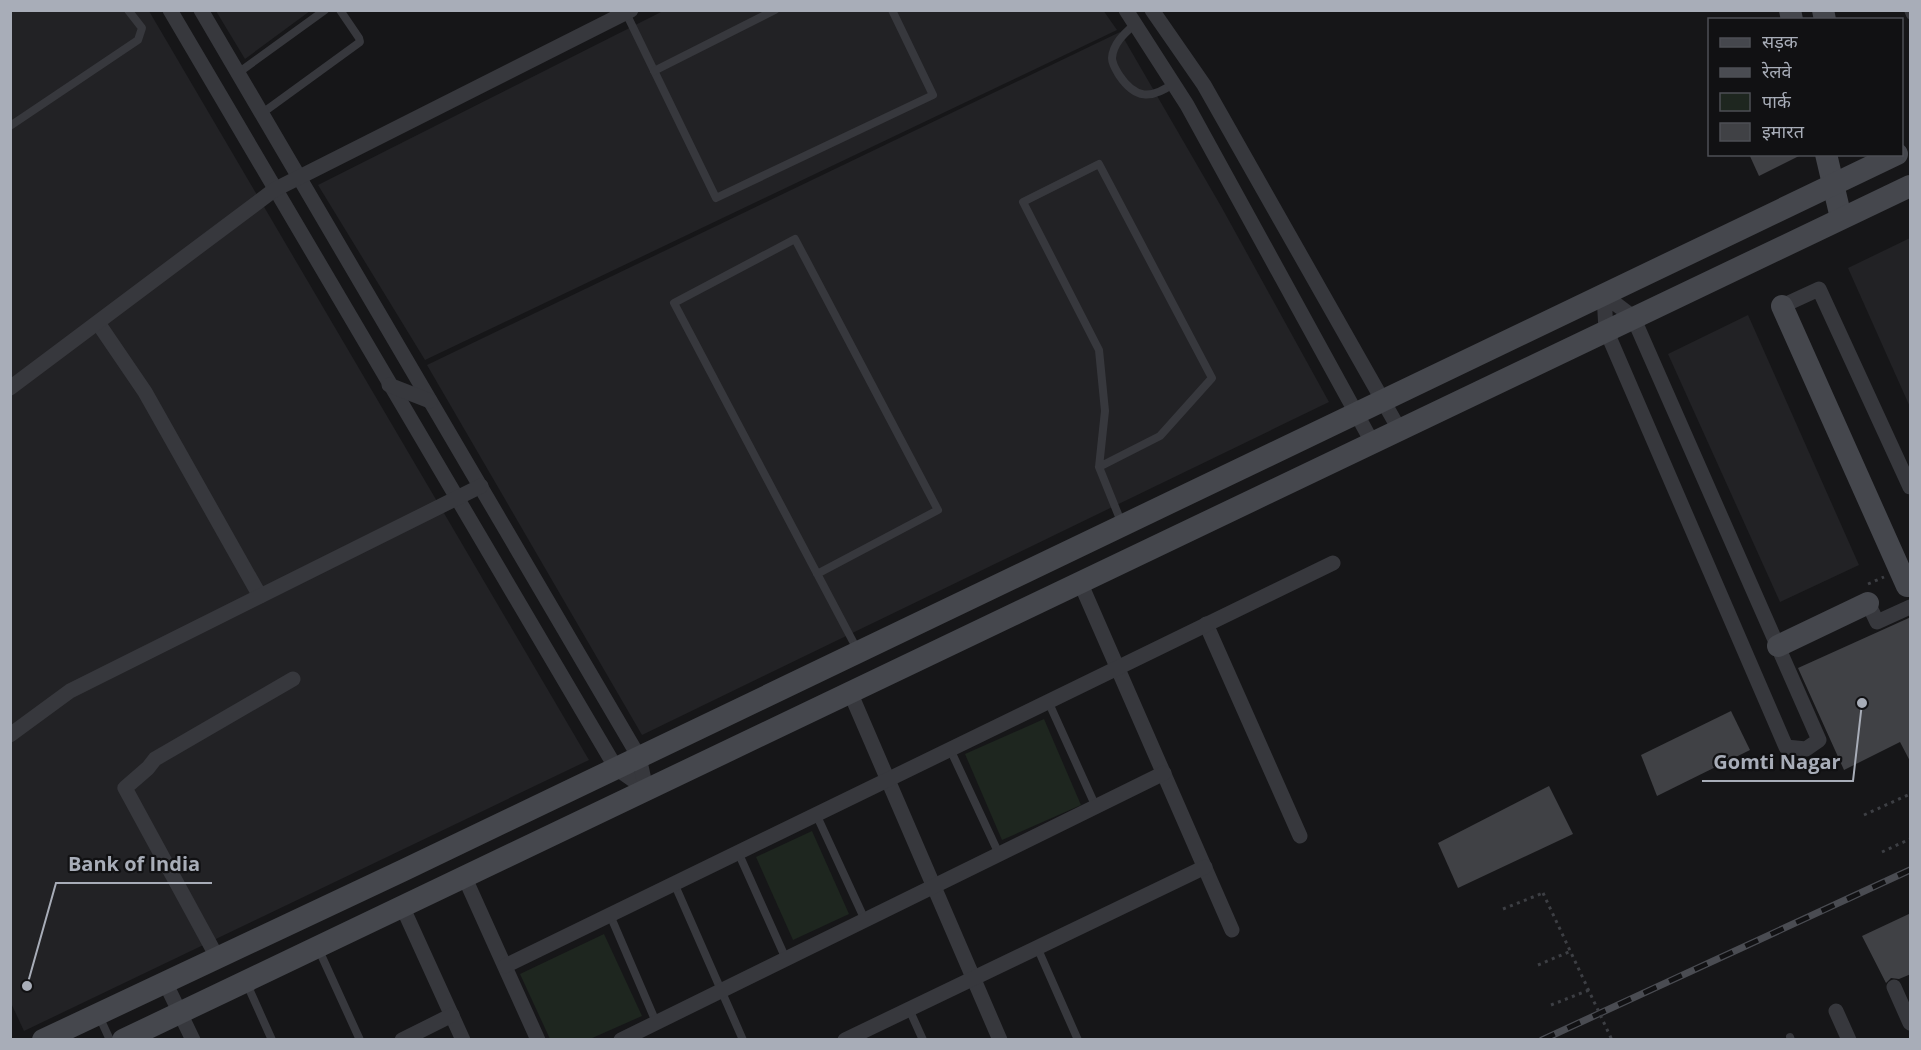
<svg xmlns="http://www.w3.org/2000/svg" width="1921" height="1050" font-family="'Open Sans','Noto Sans Devanagari',sans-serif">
<rect width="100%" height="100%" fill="#161618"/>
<g fill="#222225">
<path d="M1103 10 1117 30 425 360 318 185 663 11Z"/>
<path d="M11 11H149L589 760 24 1031 11 1003Z"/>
<path d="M216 11H310L245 59Z"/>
<path d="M1120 32 1222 208 1329 402 642 735 427 365Z"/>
<path d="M1910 238V407L1848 268Z"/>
<path d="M1748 315 1859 565 1780 602 1668 354Z"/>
</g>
<g fill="#1e261f">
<path d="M1044 719 1081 805 1002 840 965 754Z"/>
<path d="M812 831 849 914 793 940 756 857Z"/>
<path d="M604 934 642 1016 590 1039H550L520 974Z"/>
</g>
<g fill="#404145">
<path d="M1749 154H1803L1759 176Z"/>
<path d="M1911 617V763L1900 742 1844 770 1798 668Z"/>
<path d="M1731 711 1750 750 1657 796 1641 755Z"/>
<path d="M1549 786 1573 834 1458 888 1438 843Z"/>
<path d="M1911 913V974L1899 979 1891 978 1886 983 1862 936Z"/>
</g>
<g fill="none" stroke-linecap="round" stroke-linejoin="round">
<g stroke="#3d3f44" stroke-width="3" stroke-dasharray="3 4.5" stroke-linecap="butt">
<path d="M1868 584 1884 577"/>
<path d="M1864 815 1910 794"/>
<path d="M1882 852 1910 839"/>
<path d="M1503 909 1543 893"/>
<path d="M1538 965 1571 951"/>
<path d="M1551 1005 1589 990"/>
</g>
<g stroke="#37383d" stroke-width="8">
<path d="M1908 10 1910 15"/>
<path d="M626 13 716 198 933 95 892 10"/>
<path d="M1135 24C1125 33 1113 43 1112 58 1112 64 1116 70 1119 75 1135 99 1151 100 1174 83"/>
<path d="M654 71 775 10"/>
<path d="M238 73 325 10"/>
<path d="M261 114 360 42 359 38 340 10"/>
<path d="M10 126 138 40 142 28 128 10"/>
<path d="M1099 467 1160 436 1212 378 1099 164 1023 202 1099 350 1105 411 1099 467 1122 524"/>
<path d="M817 574 938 510 795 239 674 303 858 651"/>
<path d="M1048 701 1096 807"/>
<path d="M950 749 999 854"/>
<path d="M816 814 865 920"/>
<path d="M738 852 786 959"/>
<path d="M674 883 743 1040"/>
<path d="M610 915 656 1022"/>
<path d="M1037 947 1078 1040"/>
<path d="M318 948 360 1040"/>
<path d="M246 982 272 1040"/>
<path d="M909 1009 923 1040"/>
<path d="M99 1016 110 1040"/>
<path d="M1790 1037 1791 1040"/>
</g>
<g stroke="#37383d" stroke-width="15">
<path d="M170 10 616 768 646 789"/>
<path d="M201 10 639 757 646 789"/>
<path d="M1126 10 1187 105 1372 442"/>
<path d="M1152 10 1204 85 1399 429"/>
<path d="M1604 295 1633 317 1819 740 1806 749 1786 747 1606 330Z"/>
<path d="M1782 306 1819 289 1910 487"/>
<path d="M98 323 145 392 260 596"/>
<path d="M389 385 430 401"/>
<path d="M10 388 274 190 631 10"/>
<path d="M1080 582 1232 930"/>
<path d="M1868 603 1877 622 1910 607"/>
<path d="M1206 624 1300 836"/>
<path d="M850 692 1000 1040"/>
<path d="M10 735 70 691 481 486"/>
<path d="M464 876 538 1040"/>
<path d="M402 906 463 1040"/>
<path d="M217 957 125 788 148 768 155 759 293 679"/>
<path d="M505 966 1333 563"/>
<path d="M165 982 193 1040"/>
<path d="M1894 987 1910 1023"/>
<path d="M1836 1011 1849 1040"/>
<path d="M402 1040 452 1015"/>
<path d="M621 1040 1164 773"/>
<path d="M845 1040 1205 867"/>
</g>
<g stroke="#45474d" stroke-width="22">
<path d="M1790 10 1792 20"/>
<path d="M1823 10 1825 20"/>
<path d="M1826 154 1841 218"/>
<path d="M1778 646 1868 603"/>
<path d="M43 1040 404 870 1897 154"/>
<path d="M123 1040 1910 186"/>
</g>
<g stroke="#4a4c52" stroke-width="7">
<path id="rail" d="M1542 1040 1910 870"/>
</g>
<use href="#rail" stroke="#111113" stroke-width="4.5" stroke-dasharray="14" stroke-linecap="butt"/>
<path stroke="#3d3f44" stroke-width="3" stroke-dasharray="3 4.5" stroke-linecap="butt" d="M1543 893 1612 1040"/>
<path stroke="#45474d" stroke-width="22" d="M1782 306 1907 586 1910 585"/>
</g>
<path fill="none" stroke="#a8adb8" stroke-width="2" d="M1862 703L1853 781H1702M27 986L56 883H212"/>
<g fill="#a8adb8" stroke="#111113" stroke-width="2">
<circle cx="1862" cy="703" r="6"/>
<circle cx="27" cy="986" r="6"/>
</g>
<g font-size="20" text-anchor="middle" font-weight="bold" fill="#a8adb8" stroke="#111113" stroke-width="4.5" stroke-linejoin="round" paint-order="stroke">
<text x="1777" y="769">Gomti Nagar</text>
<text x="134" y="871">Bank of India</text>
</g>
<rect width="1921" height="1050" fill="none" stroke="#a8adb8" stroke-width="24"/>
<rect x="1708" y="18" width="195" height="138" fill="#111113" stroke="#4d4f55" stroke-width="1.5"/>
<rect x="1720" y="38" width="30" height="9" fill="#45474d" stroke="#4d4f55" stroke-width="1.5"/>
<text x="1762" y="48" font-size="18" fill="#a8adb8">सड़क</text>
<rect x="1720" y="68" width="30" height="9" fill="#4a4c52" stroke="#4d4f55" stroke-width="1.5"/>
<text x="1762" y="78" font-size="18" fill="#a8adb8">रेलवे</text>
<rect x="1720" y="93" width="30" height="18" fill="#1e261f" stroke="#4d4f55" stroke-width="1.5"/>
<text x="1762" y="108" font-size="18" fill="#a8adb8">पार्क</text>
<rect x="1720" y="123" width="30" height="18" fill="#404145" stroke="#4d4f55" stroke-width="1.5"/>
<text x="1762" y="138" font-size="18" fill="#a8adb8">इमारत</text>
</svg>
